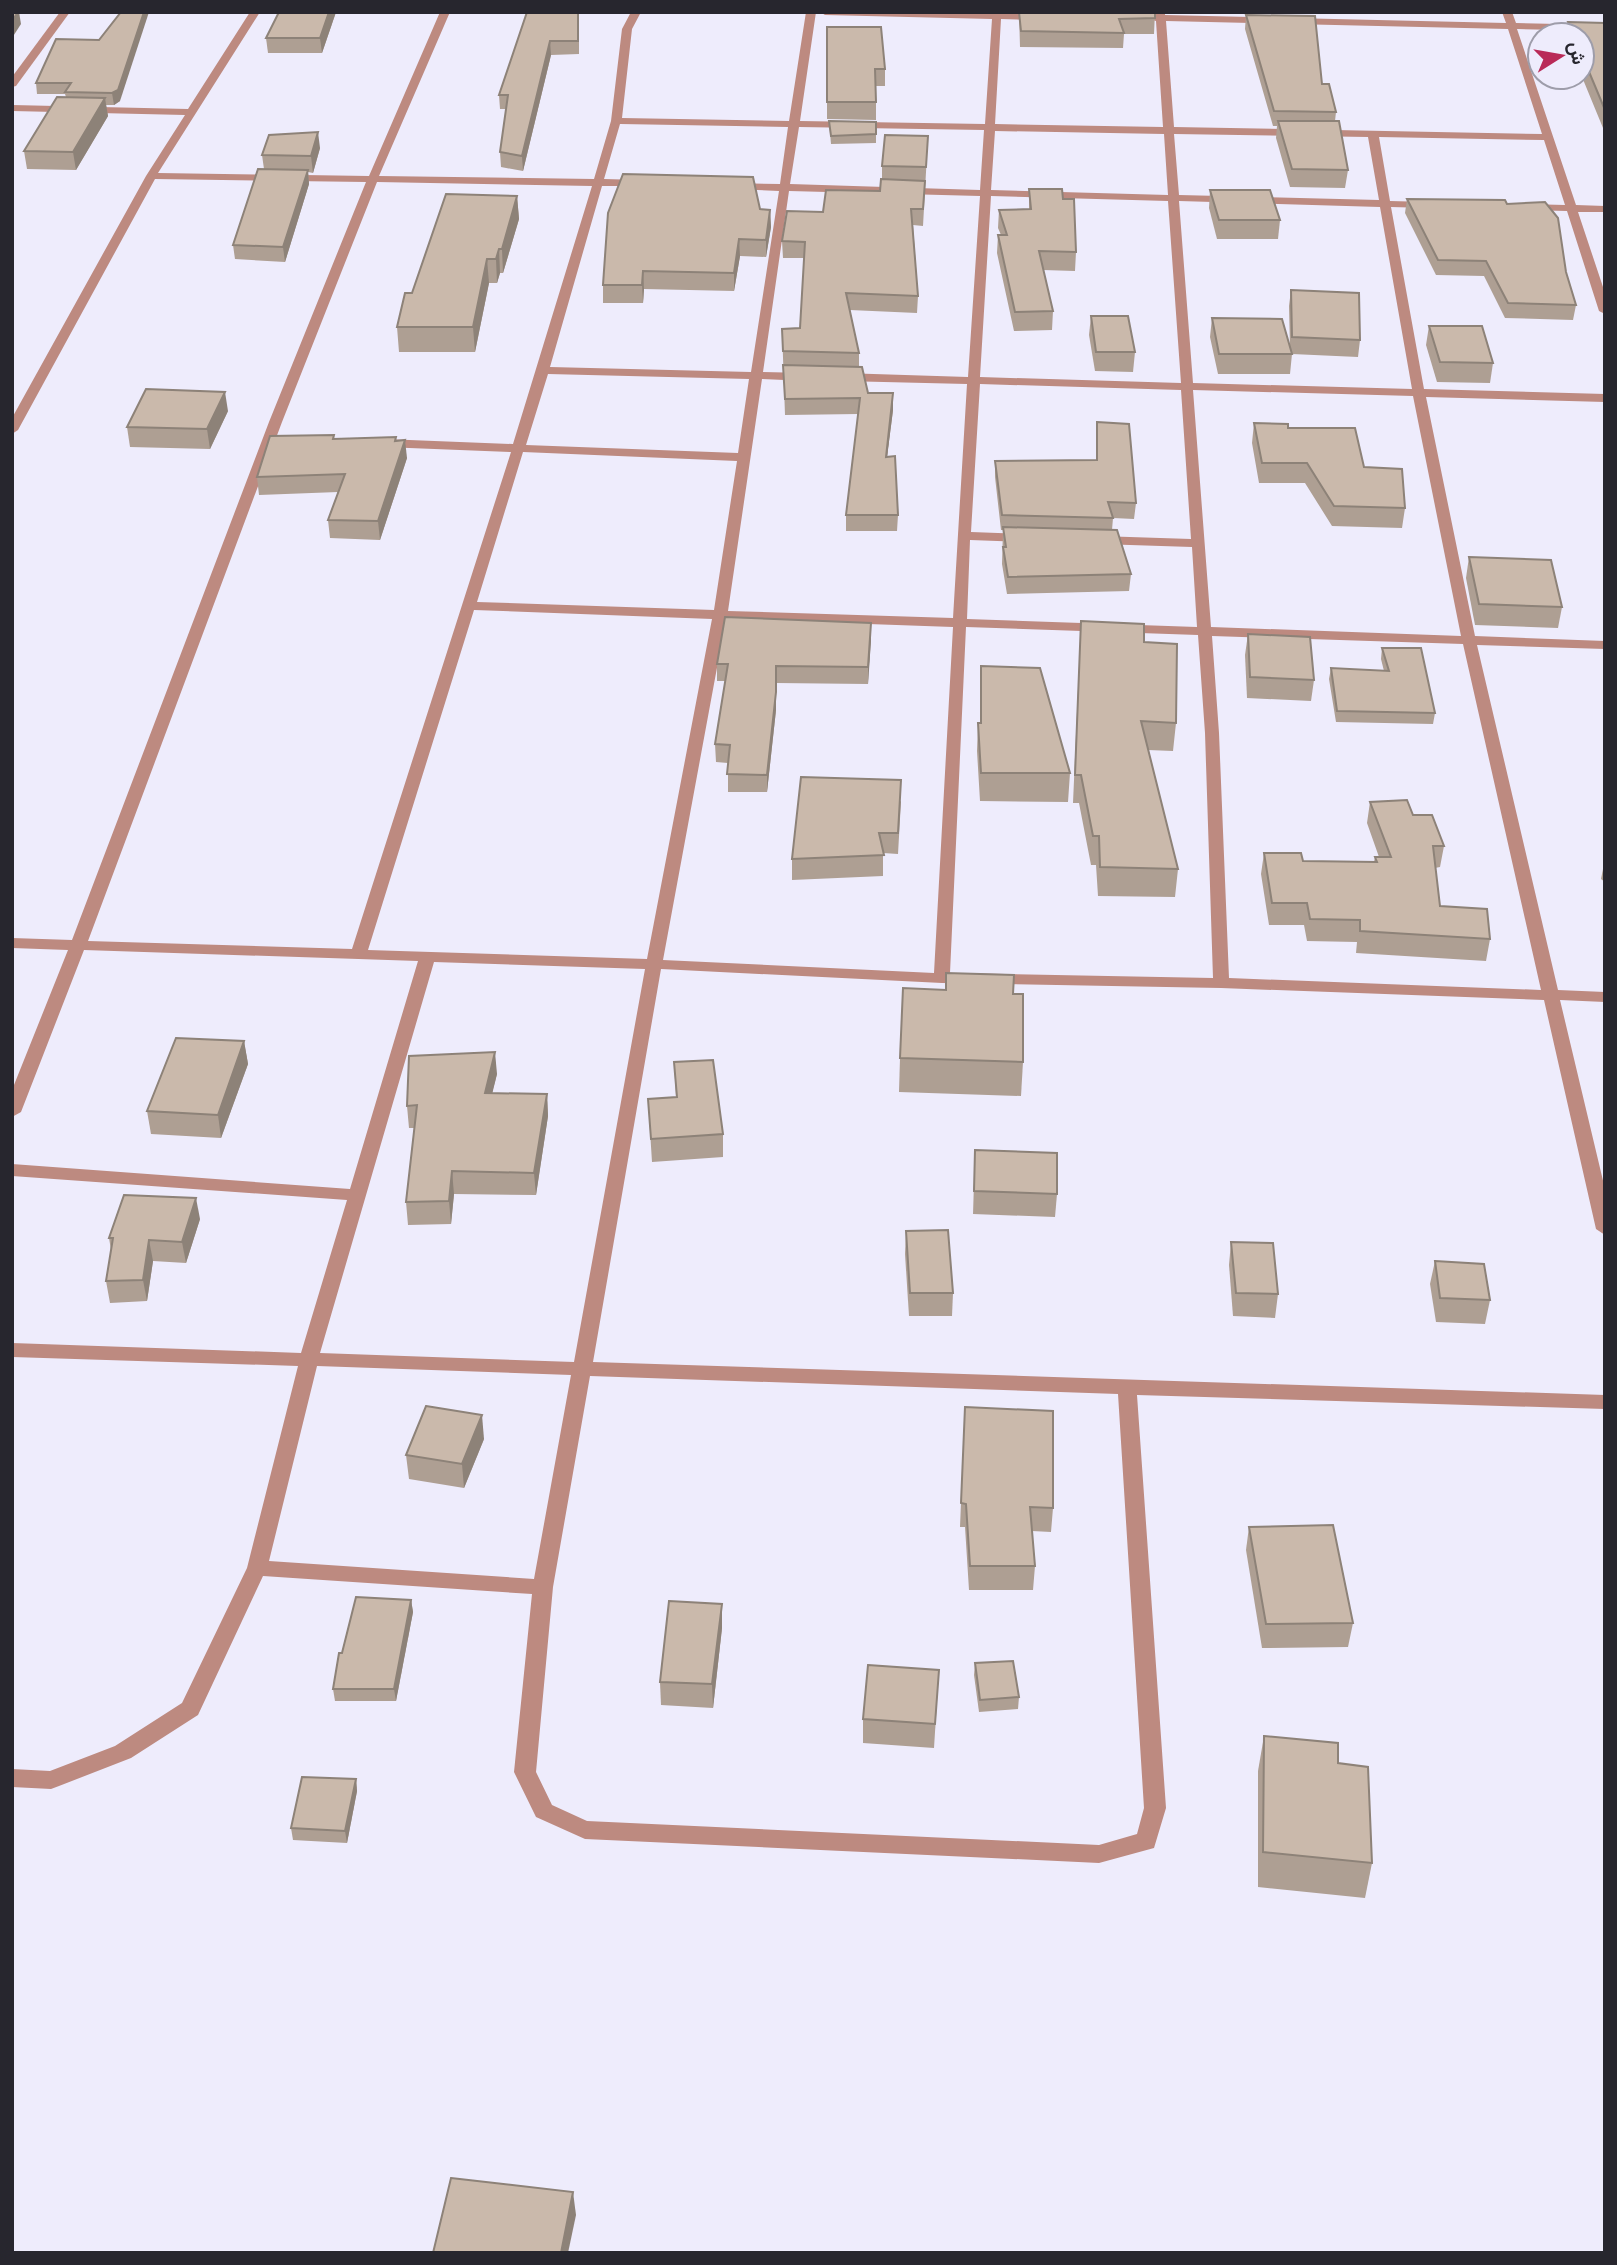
<svg xmlns="http://www.w3.org/2000/svg" width="1617" height="2265" font-family="Lora,Vazirmatn,serif">
<rect width="100%" height="100%" fill="#eeecfc"/>
<g fill="none" stroke-linecap="round" stroke-linejoin="round">
<g fill="#bd8a80" fill-rule="evenodd">
<path d="M60 12H70L16 86 12 87V77Z"/>
<path d="M250 12H260L158 173 369 176 440 12H450L379 176 594 179 611 121 622 29 631 12H641L632 29 622 118 789 121 806 12H816L800 121 985 124 992 19 825 15 820 12 1041 14 1046 17 1041 20 1001 19 995 124 1163 127 1156 21 1145 18 1155 15V12H1165V15L1506 23 1502 12H1512L1516 23 1605 25V31L1517 29 1576 205 1605 206V212H1578L1605 293V314L1599 311 1567 211 1526 210 1520 207 1526 204 1565 205 1544 140 1379 137 1390 201 1428 202 1434 205 1428 208 1391 207 1424 389 1605 394V402L1426 397 1475 636 1605 641V649L1477 645 1558 990 1605 992V1002L1560 1000 1605 1189V1235L1596 1229 1544 1000 1221 988 942 983 661 969 593 1362 1605 1395V1409L1137 1395 1166 1808 1154 1848 1099 1863 585 1839 536 1817 514 1772 532 1594 263 1576 198 1715 131 1758 59 1786 51 1789 12 1787V1769L50 1771 115 1746 182 1703 247 1568 298 1366 12 1357V1343L301 1353 347 1200 12 1176V1164L350 1189 418 961 84 950 21 1112 12 1117V1090L68 950 12 948V938L72 940 269 422 366 182 155 179 18 430 12 434V418L146 176 185 115 12 111V105L188 109ZM1166 21 1508 29 1542 134 1174 127ZM620 124 788 127 780 184 732 183 727 186 732 189 779 191 751 372 550 367 602 186H641L646 183 641 180 604 179ZM799 127 984 130 980 190 790 184ZM995 131 1164 134 1168 195 991 190ZM1174 134 1368 137 1379 200 1179 195ZM377 182 592 186 513 444 384 439 378 443 384 447 511 452 352 949 88 941 282 422ZM789 191 980 196 968 377 842 373 836 377 842 381 967 384 953 618 728 611 762 379 807 381 813 377 807 373 763 372ZM991 196 1168 201 1181 383 980 377ZM1179 201 1380 207 1412 389 1193 383ZM548 374 749 379 738 453 526 445ZM980 384 1181 390 1191 539 1099 536 1092 540 1099 544 1192 547 1197 627 967 619 970 540 1026 542 1033 538 1026 534 971 532ZM1193 390 1413 396 1461 636 1211 627ZM523 452 737 461 714 610 477 602ZM474 610 712 619 647 959 368 950ZM726 619 953 627 934 973 663 960ZM966 627 1198 635 1205 733 1213 978 950 973ZM1212 636 1463 644 1541 990 1229 978 1219 733ZM434 962 645 969 574 1362 320 1353ZM317 1366 571 1375 534 1579 269 1561ZM590 1376 1118 1394 1144 1808 1137 1834 1099 1845 587 1821 552 1805 536 1772 553 1587Z"/>
</g>
</g>
<g fill="#ae9f93">
<path d="M336 12 322 53H268L266 38Z"/>
<path d="M527 12H579V54L551 55 523 171 501 167 500 152 506 109H500L499 95Z"/>
<path d="M1019 12H1155L1154 34H1124L1123 48 1020 47Z"/>
<path d="M1246 15 1322 84 1336 112 1335 121 1348 170 1345 188 1290 187 1276 138 1277 126H1273L1245 29Z"/>
<path d="M1568 22 1605 23V128H1603L1582 77V35H1566Z"/>
<path d="M827 27 885 69V86H876V120L827 119Z"/>
<path d="M99 40 120 101 114 105H106L108 116 76 170 27 169 24 151 66 97 65 94H37L36 83Z"/>
<path d="M829 121 876 122V143L831 144Z"/>
<path d="M928 136 923 226 913 225 918 296 917 313 850 310 859 353V367L868 393H893V410L887 457 898 515 897 531H846V515L858 414 785 415 782 329 800 328 804 258H783L782 241 823 212 880 191 882 179V166Z"/>
<path d="M320 148 313 173 308 172 309 184 285 262 235 259 233 245 264 169 262 155Z"/>
<path d="M1029 189 1063 199 1076 252 1075 271 1043 270 1053 311 1052 330 1014 331 997 253 998 235H1001L998 228 999 210 1029 209Z"/>
<path d="M1210 190 1280 220 1278 239H1217L1209 208Z"/>
<path d="M517 196 519 219 503 273H500L497 283H489L475 352H399L397 327 412 293Z"/>
<path d="M1407 199 1507 204 1566 272 1576 305 1573 320 1505 318 1484 276 1436 275 1405 213Z"/>
<path d="M760 209 770 210 771 227 766 257 740 256 734 291 644 289 643 303H603V285Z"/>
<path d="M1291 290 1360 340 1358 357 1292 354 1290 374H1218L1210 337 1212 318 1290 347 1289 306Z"/>
<path d="M1091 316 1135 352 1133 372 1095 371 1089 335Z"/>
<path d="M1429 326 1493 363 1490 383 1437 382 1426 345Z"/>
<path d="M228 411 210 449 130 447 127 427Z"/>
<path d="M1097 422 1136 503 1134 519 1113 518 1112 530 1131 574 1129 591 1007 594 1002 564 1003 530H1001L995 477V461L1096 460Z"/>
<path d="M1254 423 1288 428 1364 467 1405 508 1402 528 1332 526 1305 483H1259L1252 443Z"/>
<path d="M334 435V439L396 437V441L407 458 380 540 330 538 328 520 338 492 259 495 257 477Z"/>
<path d="M1469 557 1562 607 1558 628 1475 625 1466 578Z"/>
<path d="M1081 621 1144 642 1176 723 1173 751 1148 750 1178 869 1175 897 1098 896 1096 865H1091L1079 803H1073Z"/>
<path d="M871 623 868 684 776 683V710L767 792H728V763L716 762 715 744 725 681H717V664Z"/>
<path d="M1248 634 1314 680 1311 701 1247 698 1245 655Z"/>
<path d="M1382 648 1435 713 1433 724 1336 722 1329 679 1331 668 1384 671 1381 659Z"/>
<path d="M981 666 1070 773 1068 802 980 801 977 751 978 723H980Z"/>
<path d="M901 801 898 854 883 853V876L792 880V859Z"/>
<path d="M1370 802 1413 815 1444 846 1440 867 1435 868 1440 906 1490 939 1486 961 1356 953 1357 942 1307 941 1304 925H1269L1261 874 1264 853 1303 861 1374 862 1375 857H1379L1367 823Z"/>
<path d="M1605 859V882L1601 879Z"/>
<path d="M1013 994 1023 1062 1021 1096 899 1092 900 1058Z"/>
<path d="M244 1041 248 1064 221 1138 151 1134 147 1111Z"/>
<path d="M674 1062 723 1134V1157L652 1162 648 1099 676 1097Z"/>
<path d="M497 1074 492 1093 547 1094 548 1116 536 1195 454 1194 451 1224 408 1225 406 1202 414 1128H409L407 1106Z"/>
<path d="M975 1150 1057 1194 1055 1217 973 1214Z"/>
<path d="M200 1219 186 1263 153 1261 147 1301 110 1303 106 1281 111 1250 109 1238Z"/>
<path d="M906 1231 953 1293 952 1316H909L905 1254Z"/>
<path d="M1231 1242 1278 1294 1275 1318 1233 1316 1229 1265Z"/>
<path d="M1435 1261 1490 1300 1485 1324 1436 1322 1430 1284Z"/>
<path d="M965 1407 1053 1508 1051 1532 1032 1531 1035 1566 1033 1590H969L965 1527H960Z"/>
<path d="M484 1439 464 1488 409 1479 406 1455Z"/>
<path d="M1249 1527 1353 1623 1348 1647 1262 1648 1246 1550Z"/>
<path d="M411 1600 413 1612 396 1701H335L333 1689 342 1653Z"/>
<path d="M722 1604V1628L713 1708 661 1705 660 1682Z"/>
<path d="M975 1663 1019 1697 1018 1709 979 1712 974 1675Z"/>
<path d="M939 1670 934 1748 863 1743V1719Z"/>
<path d="M1264 1736 1338 1763 1372 1863 1365 1898 1258 1887V1771Z"/>
<path d="M356 1779 357 1791 347 1843 293 1840 291 1828Z"/>
</g>
<g fill="#8d8278">
<path d="M18 12H19L21 24 12 38V21Z"/>
<path d="M144 12H149L120 101 114 105 112 93Z"/>
<path d="M329 12H336L322 53 320 38Z"/>
<path d="M550 41 551 55 523 171 522 156Z"/>
<path d="M105 98 108 116 76 170 73 152Z"/>
<path d="M318 132 320 148 313 173 311 156Z"/>
<path d="M308 170 309 184 285 262 283 247Z"/>
<path d="M517 196 519 219 503 273 502 249Z"/>
<path d="M770 210 771 227 766 257V240Z"/>
<path d="M739 239 740 256 734 291V273Z"/>
<path d="M499 249 500 273 497 283 496 259Z"/>
<path d="M487 259 489 283 475 352 473 327Z"/>
<path d="M643 271 644 289 643 303 642 285Z"/>
<path d="M225 392 228 411 210 449 207 429Z"/>
<path d="M893 393V410L885 473 886 457Z"/>
<path d="M405 440 407 458 380 540 378 521Z"/>
<path d="M871 623V641L868 684V667Z"/>
<path d="M776 692V710L767 792V775Z"/>
<path d="M244 1041 248 1064 221 1138 218 1115Z"/>
<path d="M495 1052 497 1074 487 1115 485 1093Z"/>
<path d="M547 1094 548 1116 536 1195 534 1173Z"/>
<path d="M452 1171 454 1194 451 1224 449 1201Z"/>
<path d="M196 1198 200 1219 186 1263 182 1242Z"/>
<path d="M149 1240 153 1261 147 1301 143 1280Z"/>
<path d="M482 1415 484 1439 464 1488 462 1464Z"/>
<path d="M411 1600 413 1612 396 1701 394 1689Z"/>
<path d="M722 1604V1628L713 1708 712 1684Z"/>
<path d="M356 1779 357 1791 347 1843 345 1831Z"/>
<path d="M573 2192 576 2215 568 2253H561Z"/>
</g>
<g fill="#cab9ab" stroke="#8d8278" stroke-width="2">
<path d="M12 12H18L12 21Z"/>
<path d="M121 12H144L118 90 112 93 65 92 71 83H36L56 39 99 40Z"/>
<path d="M279 12H329L320 38H266Z"/>
<path d="M527 12H578V41H550L522 156 500 152 508 95H499Z"/>
<path d="M1019 12H1155V18L1119 19 1124 33 1021 31Z"/>
<path d="M1246 15 1315 16 1322 84H1329L1336 112 1274 111Z"/>
<path d="M1568 22 1605 23V110L1582 55V35H1573Z"/>
<path d="M827 27H881L885 69H875L876 102H827Z"/>
<path d="M57 97 105 98 73 152 24 151Z"/>
<path d="M829 121 876 122V134L831 136Z"/>
<path d="M1278 121H1339L1348 170 1292 169Z"/>
<path d="M318 132 311 156 262 155 269 135Z"/>
<path d="M885 135 928 136 926 167 882 166Z"/>
<path d="M258 169 308 170 283 247 233 245Z"/>
<path d="M623 174 753 177 760 209 770 210 766 240 739 239 734 273 643 271 642 285H603L608 213Z"/>
<path d="M881 179 925 181 923 209H911L918 296 846 293 859 353 783 351 782 329 800 328 805 242 782 241 787 211 823 212 826 190 880 191Z"/>
<path d="M1029 189H1062L1063 199H1074L1076 252 1039 251 1053 311 1015 312 998 235H1007L999 210 1031 209Z"/>
<path d="M1210 190H1270L1280 220H1219Z"/>
<path d="M446 194 517 196 502 249H499L496 259H487L473 327H397L405 293H412Z"/>
<path d="M1407 199 1505 200 1507 204 1545 202 1558 218 1566 272 1576 305 1508 303 1486 261 1438 260Z"/>
<path d="M1291 290 1359 293 1360 340 1292 337Z"/>
<path d="M1091 316H1128L1135 352H1096Z"/>
<path d="M1212 318 1282 319 1292 354H1219Z"/>
<path d="M1429 326H1482L1493 363 1440 362Z"/>
<path d="M783 365 862 367 868 393H893L886 457 895 456 898 515H846L860 398 785 399Z"/>
<path d="M146 389 225 392 207 429 127 427Z"/>
<path d="M1097 422 1129 424 1136 503 1108 502 1113 518 1002 515 995 461 1097 460Z"/>
<path d="M1254 423 1288 424V428H1355L1364 467 1402 469 1405 508 1334 506 1307 463H1262Z"/>
<path d="M334 435 333 439 396 437 395 441 405 440 378 521 328 520 345 474 257 477 270 436Z"/>
<path d="M1003 527 1117 530 1131 574 1008 577 1003 547H1006Z"/>
<path d="M1469 557 1551 560 1562 607 1479 604Z"/>
<path d="M725 617 871 623 868 667 776 666V692L767 775 727 774 730 745 715 744 728 664H717Z"/>
<path d="M1081 621 1144 624V642L1177 644 1176 723 1141 721 1178 869 1100 867 1099 836H1093L1081 775H1075Z"/>
<path d="M1248 634 1310 637 1314 680 1250 677Z"/>
<path d="M1382 648H1421L1435 713 1337 711 1331 668 1389 671Z"/>
<path d="M981 666 1040 668 1070 773H981L978 723H981Z"/>
<path d="M801 777 901 780 898 833H879L884 855 792 859Z"/>
<path d="M1407 800 1413 815H1432L1444 846H1433L1440 906 1487 909 1490 939 1360 931V920L1310 919 1307 903H1272L1264 853H1301L1303 861 1377 862 1375 857H1391L1370 802Z"/>
<path d="M946 973 1014 975 1013 994H1023V1062L900 1058 903 988 946 990Z"/>
<path d="M176 1038 244 1041 218 1115 147 1111Z"/>
<path d="M495 1052 485 1093 547 1094 534 1173 452 1171 449 1201 406 1202 417 1105 407 1106 409 1056Z"/>
<path d="M713 1060 723 1134 651 1139 648 1099 677 1097 674 1062Z"/>
<path d="M975 1150 1057 1153V1194L974 1191Z"/>
<path d="M124 1195 196 1198 182 1242 149 1240 143 1280 106 1281 113 1238H109Z"/>
<path d="M948 1230 953 1293H910L906 1231Z"/>
<path d="M1231 1242 1273 1243 1278 1294 1236 1293Z"/>
<path d="M1435 1261 1484 1264 1490 1300 1440 1298Z"/>
<path d="M426 1406 482 1415 462 1464 406 1455Z"/>
<path d="M965 1407 1053 1411V1508L1030 1507 1035 1566H970L966 1504 961 1503Z"/>
<path d="M1333 1525 1353 1623 1266 1624 1249 1527Z"/>
<path d="M356 1597 411 1600 394 1689H333L339 1653H342Z"/>
<path d="M669 1601 722 1604 712 1684 660 1682Z"/>
<path d="M1013 1661 1019 1697 980 1700 975 1663Z"/>
<path d="M868 1665 939 1670 935 1724 863 1719Z"/>
<path d="M1264 1736 1338 1743V1763L1368 1767 1372 1863 1263 1852Z"/>
<path d="M302 1777 356 1779 345 1831 291 1828Z"/>
<path d="M451 2178 573 2192 561 2253H433Z"/>
</g>
<rect width="1617" height="2265" fill="none" stroke="#27262e" stroke-width="28"/>
<g transform="translate(1561 56) rotate(79)"><circle r="33" fill="#eeecfc" stroke="#9e9daa" stroke-width="2"/>
<path d="M0-5L12 26L0 18L-12 26Z" fill="#b92a58"/>
<text y="-10" font-size="19" font-weight="bold" text-anchor="middle" fill="#27262e">ش</text>
</g>
</svg>
